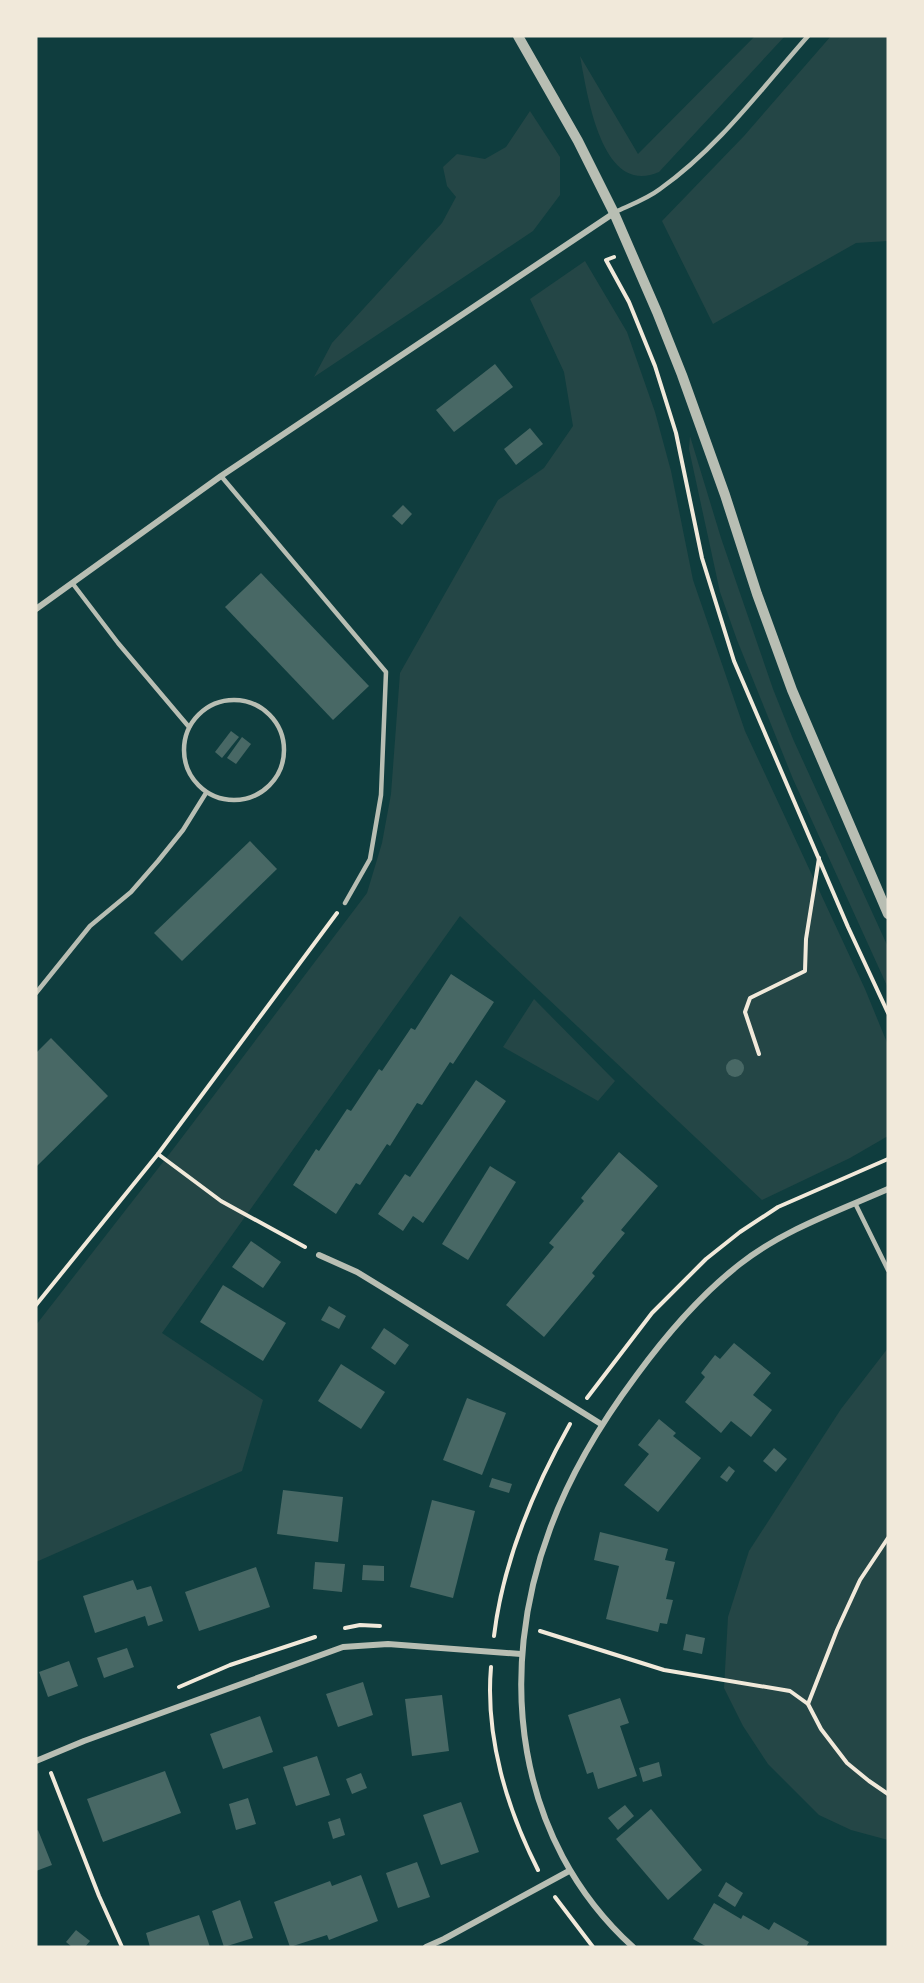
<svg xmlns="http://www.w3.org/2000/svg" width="924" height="1983" font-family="Literata,serif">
<rect width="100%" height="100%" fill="#0f3d3e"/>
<g fill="#244646">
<path d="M755 36H785L659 172C601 198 587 92 580 56L638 154Z"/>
<path d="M831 36H888V241L856 243 713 324 662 221 744 136Z"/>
<path d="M530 111 560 157V195L533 231 314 377 332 343 442 223 456 197 447 186 443 167 457 154 485 159 506 147Z"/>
<path d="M585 261 627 332 655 412 671 471 693 580 745 731 865 989 888 1045V1136L850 1158 762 1200 460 916 162 1333 263 1400 242 1471 36 1562V1325L174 1148 367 893 382 843 391 794 400 673 498 500 544 468 573 426 564 372 530 299Z"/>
<path d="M690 436 721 538 773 689 793 739 888 947V988L793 779 737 640 720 592 689 449Z"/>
<path d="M534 999 615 1081 598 1101 503 1047Z"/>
<path d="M888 1348V1840L851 1830 819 1815 768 1764 743 1726 724 1688 728 1617 749 1551 841 1409Z"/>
</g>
<g fill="#486865">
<path d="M495 364 513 387 454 432 436 410Z"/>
<path d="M530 428 543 444 516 465 504 449Z"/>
<path d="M403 505 412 514 402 525 392 516Z"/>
<path d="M261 573 369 686 333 720 225 607Z"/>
<path d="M231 731 239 737 222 758 215 752Z"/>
<path d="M242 737 251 744 236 764 227 758Z"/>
<path d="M250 841 277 869 182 961 154 933Z"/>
<path d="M451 974 494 1002 453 1064 450 1062 422 1105 417 1103 390 1146 387 1144 360 1185 356 1183 336 1214 293 1185 316 1149 319 1151 347 1109 351 1111 379 1069 382 1071 411 1028 415 1030Z"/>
<path d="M51 1038 108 1096 36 1167V1053Z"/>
<circle cx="735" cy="1068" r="9"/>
<path d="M476 1080 506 1101 423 1223 413 1216 403 1231 378 1214 405 1174 410 1177Z"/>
<path d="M619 1152 658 1186 621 1230 625 1233 592 1273 595 1276 544 1337 506 1305 554 1247 549 1243 584 1201 581 1198Z"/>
<path d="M490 1166 516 1182 468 1260 442 1244Z"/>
<path d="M251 1241 281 1262 263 1288 232 1267Z"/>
<path d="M223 1285 286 1323 263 1361 200 1322Z"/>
<path d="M329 1306 346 1316 339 1329 321 1320Z"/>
<path d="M384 1328 409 1345 395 1365 371 1348Z"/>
<path d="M734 1343 771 1373 753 1395 772 1410 751 1437 731 1421 721 1433 685 1402 705 1377 701 1373 715 1355 720 1359Z"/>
<path d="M341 1364 385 1392 361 1429 318 1401Z"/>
<path d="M467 1398 506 1413 482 1475 443 1460Z"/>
<path d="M659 1419 676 1433 673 1436 701 1458 658 1512 624 1485 649 1454 638 1445Z"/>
<path d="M774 1448 787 1459 776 1472 763 1461Z"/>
<path d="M729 1466 735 1471 727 1482 720 1477Z"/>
<path d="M492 1478 512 1484 509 1493 489 1487Z"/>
<path d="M283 1490 343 1497 338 1542 277 1534Z"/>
<path d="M432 1500 475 1511 453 1598 410 1587Z"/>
<path d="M600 1532 668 1549 665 1560 675 1562 666 1599 673 1600 667 1624 660 1623 658 1632 606 1619 619 1566 594 1560Z"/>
<path d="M315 1562 345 1564 342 1592 313 1589Z"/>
<path d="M363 1565 384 1566V1581L362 1580Z"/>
<path d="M256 1567 270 1607 199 1631 185 1592Z"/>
<path d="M133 1580 137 1590 151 1586 163 1621 148 1626 145 1616 95 1633 83 1596Z"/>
<path d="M686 1634 705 1638 702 1654 683 1650Z"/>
<path d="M127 1648 134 1667 104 1678 97 1658Z"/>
<path d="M69 1661 78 1686 48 1697 39 1672Z"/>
<path d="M363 1682 373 1715 338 1727 326 1694Z"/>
<path d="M442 1695 449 1751 412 1756 405 1699Z"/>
<path d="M620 1698 629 1723 620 1726 637 1776 598 1789 593 1772 587 1774 568 1715Z"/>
<path d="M260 1716 273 1752 223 1769 210 1734Z"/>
<path d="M317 1756 330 1795 296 1806 283 1767Z"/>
<path d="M659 1762 662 1776 643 1782 639 1768Z"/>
<path d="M165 1771 181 1813 103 1842 87 1799Z"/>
<path d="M361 1773 367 1788 352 1794 346 1779Z"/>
<path d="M248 1798 256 1824 236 1830 229 1804Z"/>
<path d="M461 1802 479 1852 441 1865 423 1815Z"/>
<path d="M625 1805 634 1816 618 1830 608 1818Z"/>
<path d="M651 1809 702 1870 668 1900 616 1839Z"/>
<path d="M340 1818 345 1835 333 1839 328 1822Z"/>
<path d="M38 1830 52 1865 36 1871V1831Z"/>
<path d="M417 1862 430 1897 398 1908 386 1873Z"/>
<path d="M361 1875 378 1921 329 1940 327 1935 290 1947 274 1902 330 1881 332 1886Z"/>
<path d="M726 1882 743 1893 735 1907 718 1896Z"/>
<path d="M240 1900 253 1938 224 1947 212 1911Z"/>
<path d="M714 1903 741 1919 743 1915 769 1930 774 1922 809 1942 806 1947H707L693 1939Z"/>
<path d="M199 1915 210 1947H150L146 1933Z"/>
<path d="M76 1930 90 1941 85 1947H72L66 1942Z"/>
</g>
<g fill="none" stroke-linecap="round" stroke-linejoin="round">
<g stroke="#f1e9da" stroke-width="4">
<path d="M614 257 606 260 629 302 655 366 676 433 702 558 734 661 848 927 888 1013"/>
<path d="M759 1054 745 1012 750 998 805 971 806 939 819 858"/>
<path d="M158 1154 221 1201 305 1247"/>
<path d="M36 1305 158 1154 337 913"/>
<path d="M587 1398 652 1313 706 1259 740 1232 778 1207 888 1159"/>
<path d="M345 1628 360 1625 380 1626"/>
<path d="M540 1631 664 1670 790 1691 808 1704 821 1729 847 1763 869 1781 888 1794"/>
<path d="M494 1636C503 1561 533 1490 570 1424"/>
<path d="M491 1667C485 1737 507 1809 538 1870"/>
<path d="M179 1687 230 1665 315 1637"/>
<path d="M808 1704 837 1630 860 1580 888 1538"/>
<path d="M51 1773 99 1896 122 1947"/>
<path d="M555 1897 593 1947"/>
</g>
<g stroke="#b8beb3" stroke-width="4.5">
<path d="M615 212C630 205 647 199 660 189 718 148 762 88 808 36"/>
<path d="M221 476 386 672 381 795 370 859 345 903"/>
<path d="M73 584 118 643 189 727"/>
<circle cx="234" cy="750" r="50"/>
<path d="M36 993 90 926 131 892 158 861 183 830 206 793"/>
<path d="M855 1203 888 1270"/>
</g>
<g stroke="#b8beb3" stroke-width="6">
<path d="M36 609 221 476 614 213"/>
<path d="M319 1255 357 1272 393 1294 601 1424"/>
<path d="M36 1761 84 1741 343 1647 388 1644 521 1654"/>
<path d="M426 1947 444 1939 569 1871"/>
<path d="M633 1947C515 1840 496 1673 550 1529 570 1474 601 1423 636 1376 666 1335 699 1296 740 1264 783 1230 838 1211 888 1189"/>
</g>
<path stroke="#b8beb3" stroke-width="10" d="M518 36 578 141 614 213 657 312 682 375 725 495 757 594 792 690 888 914"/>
</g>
<rect width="924" height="1983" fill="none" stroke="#f1e9da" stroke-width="75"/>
</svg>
